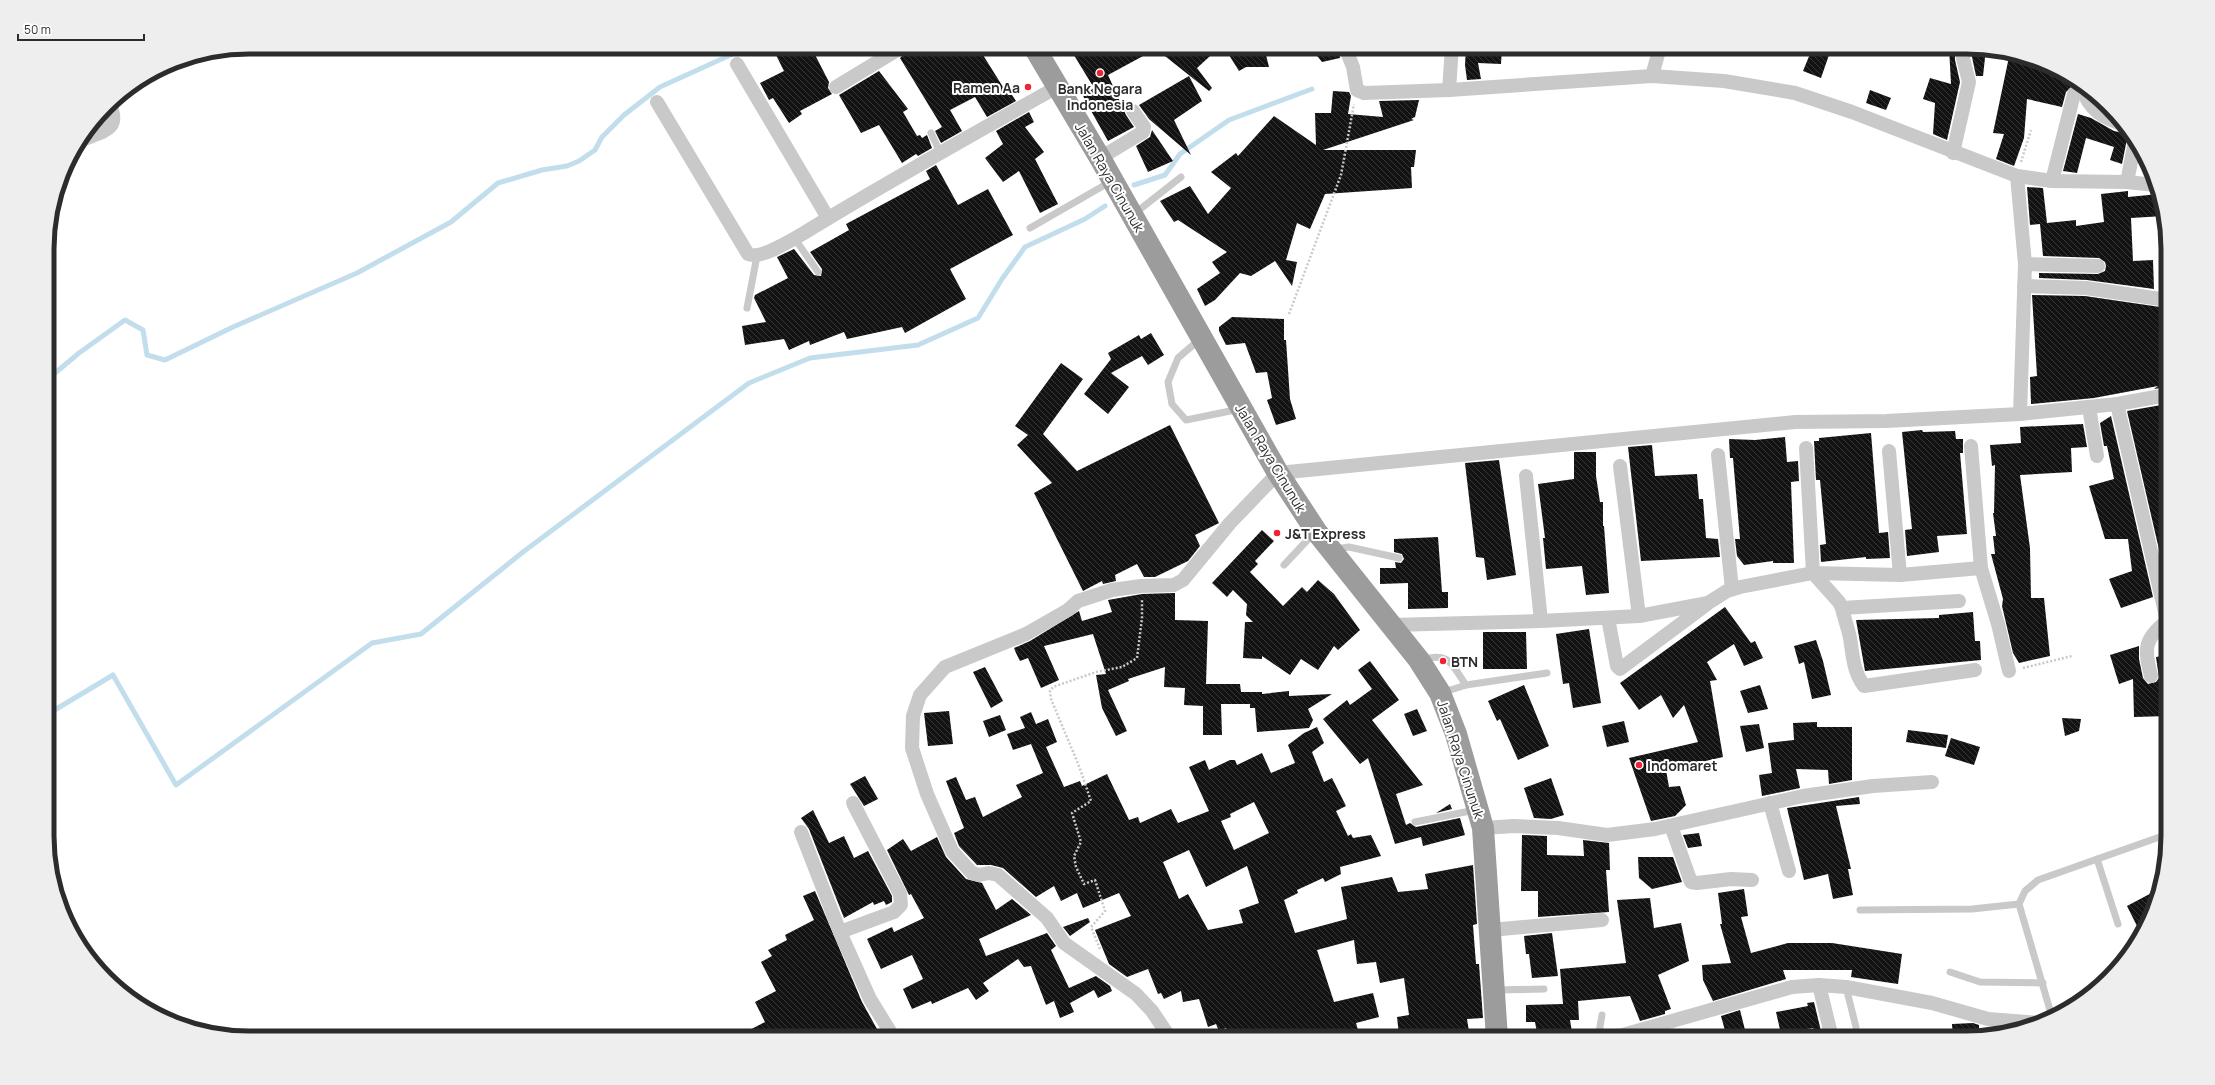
<svg xmlns="http://www.w3.org/2000/svg" width="2215" height="1085" font-family="Manrope,sans-serif">
<defs>
<pattern id="building-back-hatch" width="6" height="6" patternUnits="userSpaceOnUse"><rect width="6" height="6" fill="#131313"/><path d="M-1 5l2 2M0 0l6 6M5-1l2 2" fill="none" stroke="#363636"/></pattern>
</defs>
<rect width="100%" height="100%" fill="#fff"/>
<g fill="none" stroke-linecap="round" stroke-linejoin="round">
<g stroke="#c2deec" stroke-width="5">
<path d="M1134 185 1165 175 1180 154 1229 120 1312 89"/>
<path d="M48 379 79 353 125 320 143 330 147 355 165 360 233 327 357 273 451 222 498 183 542 170 567 166 579 161 595 150 602 137 624 115 660 87 748 47"/>
<path d="M48 714 113 675 176 785 372 643 421 634 523 552 749 383 810 358 918 345 978 318 1002 279 1025 247 1085 219 1105 206"/>
</g>
</g>
<g fill="url(#building-back-hatch)" fill-rule="evenodd">
<path d="M791 47H811L829 82 828 88 832 94 800 111 802 114 789 123 773 98 769 100 760 83 784 71 776 55Z"/>
<path d="M912 47 916 54 936 47H978L1008 95H1012L1016 101 987 117 975 97 950 110 962 131 941 143 935 131 942 127 900 58Z"/>
<path d="M1069 47H1220L1197 68 1212 88 1209 91 1156 49 1108 75 1126 115 1134 127 1108 141 1090 109 1088 110 1083 95 1094 88Z"/>
<path d="M1224 47H1264L1269 67H1246L1239 71Z"/>
<path d="M1310 47H1337L1340 58 1322 62Z"/>
<path d="M1354 47H1365V49L1356 52Z"/>
<path d="M1466 47H1502L1501 64 1478 63 1481 79 1467 80 1465 65Z"/>
<path d="M1949 47H1955V60L1960 82 1947 140 1933 134 1935 103 1923 99 1930 78 1951 84Z"/>
<path d="M1972 48 1986 49 1983 76H1976L1972 57Z"/>
<path d="M1812 49 1829 55 1821 78 1803 71Z"/>
<path d="M2010 52 2055 68 2076 82 2066 92 2062 107 2027 99 2024 138 2014 166 1996 159 2004 134 1993 133Z"/>
<path d="M879 71 908 109 903 112 917 136 920 135 922 138 927 135 932 148 918 156 916 154 902 163 879 125 861 133 839 95Z"/>
<path d="M1189 76 1202 101 1174 120 1191 155 1149 119 1139 105Z"/>
<path d="M1870 90 1891 98 1886 110 1866 103Z"/>
<path d="M1333 91 1349 92 1351 96 1348 114 1383 117 1379 101 1419 100 1415 117 1411 119 1414 120 1323 150H1416L1414 167H1411L1412 188 1325 194 1310 229 1297 223 1286 260 1297 262 1292 286 1275 261 1251 276 1240 273 1215 300 1205 306 1197 289 1220 273 1212 262 1227 252 1178 220 1174 222 1160 201 1190 186 1208 214 1231 188 1211 172 1236 153 1238 156 1274 116 1316 145 1315 113H1331Z"/>
<path d="M2094 94 2099 97 2106 105H2103Z"/>
<path d="M1029 112 1034 122 1025 127 1044 152 1035 159 1058 204 1040 213 1019 171 1003 182 985 158 1003 144 996 131Z"/>
<path d="M2078 114 2091 118 2114 131 2123 133 2130 132 2131 134 2127 139 2122 164 2110 160 2114 147 2086 138 2077 173 2063 171Z"/>
<path d="M1152 130 1173 161 1148 172 1136 146 1150 137Z"/>
<path d="M936 165 958 205 988 189 1013 235 950 269 966 299 905 333 902 327 847 339 844 332 810 345 809 341 789 350 784 339 745 345 742 326 766 322 754 298 755 295 788 278 777 257 794 249 814 275 821 276 822 269 810 252 849 230 846 224 930 179 926 171Z"/>
<path d="M2027 187 2043 188 2047 223 2076 220V226L2104 222 2101 194 2128 191V197L2159 194 2164 216 2131 218 2133 261 2153 260 2154 289 2087 280 2039 278V273L2098 274 2105 271 2106 266 2105 262 2099 258 2043 256 2040 224 2030 225Z"/>
<path d="M2032 295 2085 296 2167 308V341H2162L2167 358V387L2154 389 2158 386 2094 398 2031 404 2030 377 2037 376Z"/>
<path d="M1232 317 1284 319V340H1286L1290 399 1296 419 1276 425 1267 400 1272 398 1267 372 1256 373 1245 343 1226 345 1219 331V327Z"/>
<path d="M1151 333 1164 355 1148 365 1142 356 1111 373 1129 387 1108 414 1084 394 1111 359 1108 353 1139 335 1141 339Z"/>
<path d="M1061 363 1083 379 1043 434 1077 471 1170 425 1219 523 1195 535 1200 546 1188 561 1155 577H1144L1137 564 1115 575 1116 581 1103 584 1102 581 1083 591 1034 493 1052 483 1017 445 1028 435 1015 426Z"/>
<path d="M2167 404V584L2127 411Z"/>
<path d="M2111 416 2153 597 2121 608 2109 579 2132 571 2128 539H2105L2089 486 2114 479 2107 446H2104L2100 423Z"/>
<path d="M2083 424 2087 447 2071 448 2072 472 2020 475 2030 548 2031 598H2044L2050 656 2019 663 2013 653 2002 606 2003 599 1991 554H1995L1993 536H1996L1993 513H1994L1995 465 1992 466 1990 445 2021 443 2020 427Z"/>
<path d="M1922 430 1923 432 1955 431 1956 439H1963V453H1960L1967 534 1937 536 1939 552 1907 556 1905 530 1912 529 1902 432Z"/>
<path d="M1871 433 1879 533 1888 532 1890 558 1866 559V557L1821 562 1820 545 1826 544 1820 480H1816L1814 441H1819V438Z"/>
<path d="M1785 437 1787 462 1798 461 1799 481 1791 482 1794 563H1773V561L1744 565 1737 556 1735 539H1740L1733 458H1730L1729 439 1755 440Z"/>
<path d="M1652 445 1655 476 1697 474 1699 499H1703L1706 538 1718 539 1720 557 1641 561 1628 447Z"/>
<path d="M1574 452H1596V476L1600 502H1603V526H1604L1609 593 1586 595 1582 566 1546 569 1543 538H1545L1538 484 1574 479Z"/>
<path d="M1499 460 1516 575 1487 580 1484 558 1476 557 1465 463Z"/>
<path d="M1262 530 1274 541 1255 561 1258 564 1250 572 1283 606 1302 587 1307 592 1318 580 1334 594 1360 630 1338 650 1334 646 1318 670 1301 659 1290 675 1262 656V659L1243 658 1245 622H1253L1246 615 1247 604 1233 590 1227 597 1212 583Z"/>
<path d="M1438 537 1442 592H1448V608L1408 609V583L1380 584V568H1396L1395 562 1401 563 1404 559 1402 554 1394 552V539Z"/>
<path d="M1175 593V620L1208 621 1206 684H1240L1241 692H1262V694L1289 691V696L1332 694 1308 709 1313 720 1309 728 1257 732 1255 708H1250V704H1221L1222 735H1203V706L1184 705 1185 688 1164 687 1165 667 1128 679 1129 681 1108 690 1127 731 1116 736 1102 708 1096 675 1106 674 1093 634 1044 646 1059 680 1041 688 1028 658 1020 661 1016 653 1014 648 1030 641 1079 611 1082 621 1112 612 1108 600 1142 594Z"/>
<path d="M1725 607 1751 643 1755 641 1763 658 1744 666 1734 644 1707 662 1717 680 1710 681 1723 757 1666 770 1669 787 1680 786 1686 805 1675 816 1651 821 1629 758 1698 742 1684 705 1673 718 1661 695 1639 710 1620 683Z"/>
<path d="M1973 612 1975 641H1980L1981 660 1865 671 1856 620 1939 618V615Z"/>
<path d="M1589 629 1601 703 1573 708 1569 683 1563 684 1556 634Z"/>
<path d="M1483 632H1526L1527 669H1483Z"/>
<path d="M1816 640 1823 661 1831 695 1812 699 1804 662 1799 664 1794 646Z"/>
<path d="M2139 646V659L2143 678 2148 684 2156 682 2159 678 2156 657 2168 655V716L2134 717 2133 679 2119 684 2110 655Z"/>
<path d="M1370 661 1399 700 1372 720 1423 785 1396 794 1406 825 1410 823 1416 827 1460 818 1465 835 1423 846 1421 837 1395 844 1368 758 1360 764 1323 719 1347 700 1350 705 1372 689 1358 670Z"/>
<path d="M985 667 1003 701 991 708 973 672Z"/>
<path d="M1524 685 1549 746 1518 760 1500 719 1497 721 1488 701Z"/>
<path d="M1760 685 1768 709 1748 713 1740 691Z"/>
<path d="M1417 709 1427 731 1413 736 1404 714Z"/>
<path d="M949 711 953 744 928 746 924 713Z"/>
<path d="M1031 712 1036 724 1048 719 1057 742 1046 747 1064 787 1080 781 1082 786 1107 774 1129 820 1138 817 1140 823 1171 809 1178 823 1209 811 1189 767 1205 760 1209 770 1230 760H1235L1237 765 1262 753 1271 773 1295 763 1288 745 1304 733 1317 727 1324 743 1312 752 1324 782 1332 778 1346 806 1336 811 1348 836 1351 834 1353 838 1371 835 1381 856 1340 867 1341 874 1325 882 1323 878 1297 890 1298 893 1284 900 1295 933 1347 919 1341 887 1392 877 1398 892 1428 889 1425 874 1473 865 1477 924 1473 925 1476 964H1479L1483 1018 1467 1019 1470 1038H1422L1399 1035 1397 1017 1409 1015 1404 978 1380 983 1376 962 1357 964 1354 940 1317 950 1334 1002 1373 993 1379 1017 1356 1023 1358 1030 1341 1035V1038H1313L1312 1031 1287 1038H1229L1226 1028 1219 1031 1216 1024 1208 1027 1199 999 1183 1002 1181 991 1164 999 1161 993 1158 994 1148 969 1127 977 1109 964 1095 930 1131 916 1119 893 1083 908 1077 893 1061 901 1054 886 1036 897 1003 868 991 865H977L959 846 954 833 964 828 946 781 956 777 966 800 975 797 983 817 1022 797 1016 785 1043 773 1031 744 1013 750 1007 734 1025 728 1020 717ZM1254 802 1269 833 1234 850 1221 821 1231 817 1230 814ZM1189 850 1206 887 1247 866 1259 903 1239 910 1243 923 1208 930 1188 894 1179 899 1163 862Z"/>
<path d="M1000 715 1006 730 989 737 983 721Z"/>
<path d="M2062 718 2081 719 2079 731 2065 736Z"/>
<path d="M1624 721 1629 742 1607 747 1602 726Z"/>
<path d="M1817 722V727H1852V780L1829 784 1828 770 1796 769 1800 788 1762 796 1759 775 1772 773 1768 743 1794 740 1793 723Z"/>
<path d="M1759 724 1764 748 1746 752 1740 726Z"/>
<path d="M1908 730 1948 735 1946 748 1906 742Z"/>
<path d="M1951 738 1980 747 1974 765 1945 756Z"/>
<path d="M865 776 878 799 864 806 850 784Z"/>
<path d="M1551 778 1564 815 1551 819 1534 818 1524 788Z"/>
<path d="M1859 797 1860 804 1836 806 1851 869H1848L1853 895 1833 899 1828 874 1804 880 1787 808Z"/>
<path d="M1450 804 1452 809 1436 813Z"/>
<path d="M813 810 829 843 844 836 854 858 868 851 892 896V902L886 905 884 901 874 905 873 902 844 918 809 829 801 818Z"/>
<path d="M1699 833 1702 846 1688 848 1683 835Z"/>
<path d="M1522 835 1547 836V855L1584 856 1583 840 1609 843 1610 870H1606L1609 912 1538 917V891H1521Z"/>
<path d="M937 837 946 857 966 879 982 883 996 910 1012 899 1031 915 979 939 986 956 1047 933 1056 946 1051 950 1069 988 1096 976 1110 986 1112 991 1098 998 1094 990 1070 1003 1074 1012 1060 1018 1054 1001 1046 1005 1031 966 1024 967 1018 959 983 983 989 991 976 1000 968 988 932 1004 931 1001 912 1009 903 989 923 979 912 955 881 969 867 939 892 927 894 932 924 918 911 894 909 895 887 850 903 839 911 851Z"/>
<path d="M1638 857H1673L1682 882 1652 889 1639 878Z"/>
<path d="M1744 889 1748 916 1741 917 1751 953 1788 943H1832L1902 954 1898 984 1851 977 1852 970H1783L1786 979 1713 1001 1703 980 1702 965 1731 963 1720 924H1722L1718 893Z"/>
<path d="M2159 889 2147 925 2141 934 2127 906Z"/>
<path d="M815 891 862 1002 882 1038H734L765 1022 755 1002 776 991 761 962 772 956 768 950 787 940 785 935 814 920 803 896Z"/>
<path d="M1650 898 1654 928 1681 923 1689 961 1658 975 1671 1009 1665 1011V1014L1640 1021 1630 996 1578 1001 1579 1020H1570L1573 1038H1538L1535 1022H1526V1005L1563 1004 1560 969 1626 963 1617 900Z"/>
<path d="M1088 918 1090 922 1070 936 1063 927Z"/>
<path d="M1552 933 1558 976 1532 978 1529 954H1526L1524 936Z"/>
<path d="M1814 1002 1821 1031 1814 1032 1813 1028 1781 1034 1776 1012 1808 1006 1807 1003Z"/>
<path d="M1740 1010 1747 1038H1727L1721 1016Z"/>
<path d="M1973 1023 1979 1025V1038H1953L1952 1024Z"/>
<path d="M1671 1030 1673 1038 1646 1037Z"/>
</g>
<g fill="none" stroke-linecap="round" stroke-linejoin="round">
<g stroke="#c9c9c9" stroke-width="2.5" stroke-dasharray="2 2" stroke-linecap="butt">
<path d="M2021 162 2031 130"/>
<path d="M1289 314 1341 175 1354 104"/>
<path d="M2023 668 2072 656"/>
<path d="M1100 949 1091 927 1105 911 1095 880 1084 884 1076 867 1074 856 1081 842 1072 813 1091 801 1079 766 1051 699 1050 691 1053 687 1096 672 1122 667 1137 658 1142 618V600"/>
</g>
<g stroke="#c9c9c9" stroke-width="7">
<path d="M931 133 940 152"/>
<path d="M1134 214 1181 177"/>
<path d="M1030 228 1110 182"/>
<path d="M795 239 818 272"/>
<path d="M747 308 757 256"/>
<path d="M1200 339 1178 358 1168 382 1172 404 1186 420 1240 409"/>
<path d="M1335 549 1349 547 1399 558"/>
<path d="M1284 565 1314 533"/>
<path d="M1421 660C1450 651 1451 664 1466 685"/>
<path d="M1441 693 1466 685 1547 673"/>
<path d="M1415 822 1475 810"/>
<path d="M2097 859 2118 924"/>
<path d="M1860 910 1972 909 2019 904"/>
<path d="M1950 972 1980 982 2043 983"/>
<path d="M1846 987 1856 1027"/>
<path d="M1496 990 1544 989"/>
<path d="M2052 1017 2019 904 2025 891 2038 880 2168 834"/>
<path d="M1598 1038 1602 1015"/>
</g>
<g stroke="#c9c9c9" stroke-width="14">
<path d="M1345 47 1353 67 1357 90 1364 93 1449 90 1652 76 1724 81 1795 93 1852 112 2017 176 2052 181 2127 182 2156 185"/>
<path d="M737 64 828 218"/>
<path d="M1652 76 1660 47"/>
<path d="M836 87 902 47"/>
<path d="M2082 87C2088 110 2104 119 2125 125"/>
<path d="M1449 90 1452 47"/>
<path d="M657 102 748 254C760 260 792 240 804 233 887 182 972 135 1057 87"/>
<path d="M84 139C103 131 121 130 110 105"/>
<path d="M1953 153 1969 82 1963 58 1964 47"/>
<path d="M1100 158 1143 132 1144 127 1133 111"/>
<path d="M2017 176 2025 264 2020 414"/>
<path d="M2052 181 2074 94"/>
<path d="M2127 182 2135 141"/>
<path d="M2025 264 2098 266"/>
<path d="M2024 286 2086 288 2167 300"/>
<path d="M2117 404 2167 621"/>
<path d="M2089 407 2097 456"/>
<path d="M1971 446 1981 568 1998 624 2009 671"/>
<path d="M1806 448 1813 573 1839 602 1842 608 1959 601"/>
<path d="M1889 451 1900 575"/>
<path d="M1718 455 1732 589"/>
<path d="M1620 466 1639 616"/>
<path d="M1526 476 1541 621"/>
<path d="M1842 608C1844 618 1848 628 1850 638 1853 656 1853 671 1864 686L1975 670"/>
<path d="M1608 618 1617 666 1620 669 1706 605"/>
<path d="M1391 625 1541 621 1639 616 1708 603 1727 591 1740 587 1813 573 1900 575 1981 568"/>
<path d="M2151 676C2144 648 2144 639 2167 621"/>
<path d="M1770 803 1789 871"/>
<path d="M1671 826 1691 882 1697 883 1731 879 1752 880"/>
<path d="M1483 828 1514 826 1558 828 1607 835 1655 829 1803 796 1873 786 1932 782"/>
<path d="M801 832 840 932 870 999 894 1038"/>
<path d="M1490 930 1602 920"/>
<path d="M840 932 894 912 901 905 900 894 853 803"/>
<path d="M1819 985 1832 1038"/>
<path d="M1170 1038 1152 1011 1136 994 1064 943 1047 918 998 875 989 873 979 875 972 873 952 851 927 794 912 748 913 716 920 695 945 667 1026 634 1068 610 1078 601 1112 590 1141 586 1174 585 1183 580 1230 523 1278 473 1795 422 1886 421 2020 414 2117 404 2167 395"/>
<path d="M1612 1038 1792 987 1819 985 1846 987 1932 1003 1988 1019 2040 1023"/>
</g>
<path stroke="#9c9c9c" stroke-width="22" d="M1034 47 1100 158 1278 473 1316 531 1419 660 1440 693 1456 734 1483 828 1497 1038"/>
</g>
<g fill="#ee223a" stroke="#fff" stroke-width="1.5">
<circle cx="1100" cy="73" r="4"/>
<circle cx="1028" cy="87" r="4"/>
<circle cx="1277" cy="533" r="4"/>
<circle cx="1443" cy="661" r="4"/>
<circle cx="1639" cy="765" r="4"/>
</g>
<g text-anchor="middle" dominant-baseline="central" stroke-width="4" stroke-linejoin="round" paint-order="stroke">
<g font-size="14" font-weight="bold" fill="#2c2c2c" stroke="#fff" text-anchor="start">
<text x="1020" y="87" text-anchor="end">Ramen Aa</text>
<text x="1100" y="88" text-anchor="middle">Bank Negara<tspan x="1100" dy="16">Indonesia</tspan></text>
<text x="1285" y="533">J&amp;T Express</text>
<text x="1451" y="661">BTN</text>
<text x="1647" y="765">Indomaret</text>
</g>
<g font-size="14" fill="#2c2c2c" stroke="#fff">
<text transform="translate(1110 177) rotate(60)">Jalan Raya Cinunuk</text>
<text transform="translate(1271 458) rotate(59)">Jalan Raya Cinunuk</text>
<text transform="translate(1461 759) rotate(72)">Jalan Raya Cinunuk</text>
</g>
</g>
<path d="M0 0H2215V1085H0ZM249 54H1966A195 195 0 0 1 2161 249V836A195 195 0 0 1 1966 1031H249A195 195 0 0 1 54 836V249A195 195 0 0 1 249 54Z" fill="#eee" fill-rule="evenodd"/>
<path fill="none" stroke="#2c2c2c" stroke-width="5" d="M249 54H1966A195 195 0 0 1 2161 249V836A195 195 0 0 1 1966 1031H249A195 195 0 0 1 54 836V249A195 195 0 0 1 249 54Z"/>
<path d="M18 34v6h126v-6" fill="none" stroke="#2c2c2c" stroke-width="2"/>
<text x="24" y="34" font-size="12" fill="#2c2c2c" stroke="#ffffff" stroke-width="3" paint-order="stroke">50 m</text>
</svg>
